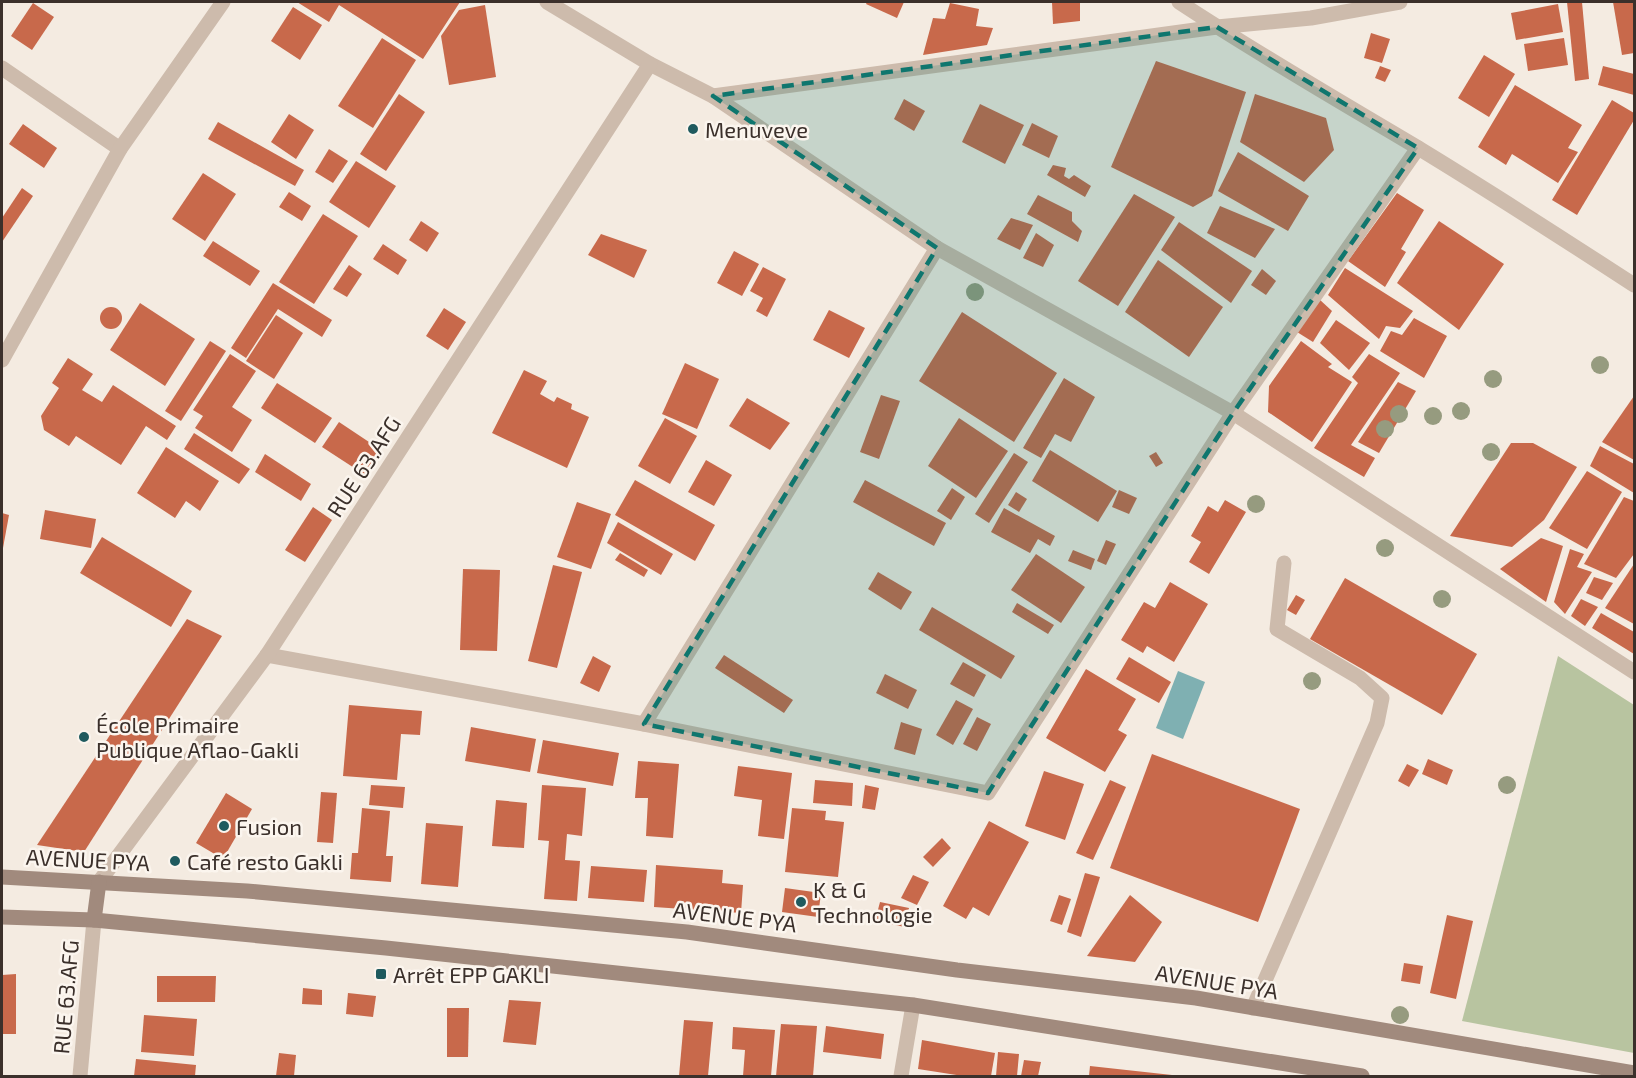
<svg xmlns="http://www.w3.org/2000/svg" width="1636" height="1078" font-family="'Exo 2',sans-serif">
<rect width="100%" height="100%" fill="#f4ebe1"/>
<path fill="#b8c4a0" d="M1558 656 1634 705V1053L1462 1021Z"/>
<path fill="#7fb0b2" d="M1178 671 1205 682 1183 739 1156 728Z"/>
<g fill="#c8694b">
<path d="M297 2H460L423 59 339 5 329 22Z"/>
<path d="M867 2H904L897 18 866 4Z"/>
<path d="M1052 2H1080V21L1053 24Z"/>
<path d="M1567 2H1582L1589 79 1575 81Z"/>
<path d="M1613 2H1634V53L1622 55Z"/>
<path d="M33 3 54 17 32 50 11 36Z"/>
<path d="M950 3 979 9 976 26 993 28 987 45 923 55 933 18 945 19Z"/>
<path d="M1558 4 1563 32 1516 40 1511 13Z"/>
<path d="M485 5 496 77 449 85 441 36 459 10Z"/>
<path d="M293 7 322 25 300 60 271 41Z"/>
<path d="M1371 33 1390 39 1382 63 1364 58Z"/>
<path d="M382 38 416 60 373 128 338 106Z"/>
<path d="M1564 38 1568 65 1528 71 1524 44Z"/>
<path d="M1484 55 1515 74 1489 117 1458 98Z"/>
<path d="M1156 61 1246 92 1212 196 1193 207 1111 167Z"/>
<path d="M1380 66 1391 70 1385 82 1375 78Z"/>
<path d="M1603 66 1634 74V95L1598 85Z"/>
<path d="M1515 85 1582 125 1568 148 1578 152 1558 183 1512 154 1506 165 1478 147Z"/>
<path d="M399 94 425 112 386 171 360 154Z"/>
<path d="M1255 94 1326 118 1334 150 1304 182 1240 142Z"/>
<path d="M904 99 925 111 914 131 894 119Z"/>
<path d="M1612 100 1634 113V120L1577 215 1552 200Z"/>
<path d="M980 104 1024 125 1005 164 962 142Z"/>
<path d="M289 114 314 130 296 159 271 142Z"/>
<path d="M218 122 304 170 295 186 208 139Z"/>
<path d="M1032 123 1058 136 1049 158 1022 145Z"/>
<path d="M23 124 57 148 44 168 9 144Z"/>
<path d="M329 149 348 161 333 183 315 172Z"/>
<path d="M1238 152 1309 196 1288 231 1218 191Z"/>
<path d="M356 161 396 186 369 228 329 202Z"/>
<path d="M1053 165 1066 168 1064 176 1069 179 1074 175 1091 186 1085 197 1047 175Z"/>
<path d="M203 173 236 194 205 241 172 219Z"/>
<path d="M22 188 33 196 2 242V218Z"/>
<path d="M289 192 311 206 302 221 279 207Z"/>
<path d="M1397 193 1424 210 1401 249 1406 252 1385 287 1348 261Z"/>
<path d="M1134 194 1175 217 1118 306 1078 281Z"/>
<path d="M1038 195 1072 212V221L1082 231 1078 242 1027 214Z"/>
<path d="M1220 206 1275 229 1255 258 1207 233Z"/>
<path d="M323 214 358 236 314 304 279 282Z"/>
<path d="M1011 218 1033 225 1020 250 997 239Z"/>
<path d="M421 221 439 233 427 252 409 240Z"/>
<path d="M1439 221 1504 264 1459 330 1397 283Z"/>
<path d="M1179 222 1252 271 1231 303 1161 250Z"/>
<path d="M1036 233 1054 245 1043 267 1023 258Z"/>
<path d="M601 234 647 250 634 278 588 255Z"/>
<path d="M213 241 260 271 250 286 203 256Z"/>
<path d="M383 244 407 260 398 275 373 259Z"/>
<path d="M734 251 759 264 742 296 717 283Z"/>
<path d="M1158 260 1223 307 1189 357 1125 312Z"/>
<path d="M349 265 362 274 347 297 333 289Z"/>
<path d="M763 267 786 279 767 317 756 311 763 298 750 291Z"/>
<path d="M1345 268 1413 311 1400 328 1386 326 1379 339 1328 295Z"/>
<path d="M1262 269 1276 281 1266 295 1251 285Z"/>
<path d="M273 283 332 320 322 337 278 309 246 358 231 348Z"/>
<path d="M1319 299 1332 311 1313 342 1297 332Z"/>
<path d="M140 303 195 339 165 386 110 350Z"/>
<circle cx="111" cy="318" r="11"/>
<path d="M444 308 466 322 448 350 426 336Z"/>
<path d="M829 310 865 328 849 358 813 340Z"/>
<path d="M962 312 1057 373 1014 442 919 381Z"/>
<path d="M276 315 303 333 274 379 246 361Z"/>
<path d="M1414 318 1447 336 1424 378 1380 351 1391 331 1402 335Z"/>
<path d="M1336 320 1370 343 1349 370 1320 343Z"/>
<path d="M210 341 226 351 181 421 165 411Z"/>
<path d="M1301 341 1332 364 1328 367 1352 382 1312 442 1268 412 1269 386Z"/>
<path d="M230 354 256 371 232 407 252 420 232 452 195 428 203 416 193 410Z"/>
<path d="M1369 354 1400 373 1351 445 1375 458 1364 477 1314 448 1358 383 1352 377Z"/>
<path d="M68 358 93 374 82 390 102 402 113 385 176 426 167 440 146 426 121 465 76 436 69 446 44 430 41 416 59 388 52 383Z"/>
<path d="M685 363 719 379 697 429 662 414Z"/>
<path d="M524 370 547 381 540 394 554 402 557 397 572 404 571 409 589 417 567 468 492 433Z"/>
<path d="M1064 378 1095 397 1071 442 1055 434 1041 458 1023 448Z"/>
<path d="M1398 382 1416 391 1379 453 1358 442Z"/>
<path d="M277 383 332 418 315 443 261 408Z"/>
<path d="M881 395 900 401 879 459 860 452Z"/>
<path d="M1634 396V460L1602 442Z"/>
<path d="M747 398 790 423 770 450 729 426Z"/>
<path d="M665 418 697 436 670 484 638 466Z"/>
<path d="M959 418 1008 451 976 498 928 466Z"/>
<path d="M339 422 381 450 365 475 322 447Z"/>
<path d="M194 433 250 469 239 484 184 449Z"/>
<path d="M1511 443H1533L1577 467 1544 520 1512 547 1450 536Z"/>
<path d="M1600 446 1634 464V493L1590 466Z"/>
<path d="M166 447 219 481 200 511 186 501 175 518 137 493Z"/>
<path d="M1050 450 1117 491 1098 522 1032 481Z"/>
<path d="M1156 452 1163 463 1156 467 1149 456Z"/>
<path d="M1014 453 1028 462 989 523 975 514Z"/>
<path d="M265 454 311 484 301 501 255 472Z"/>
<path d="M706 460 732 475 714 506 688 492Z"/>
<path d="M1587 471 1622 492 1587 549 1549 528Z"/>
<path d="M635 480 715 525 695 561 615 515Z"/>
<path d="M865 480 946 523 934 546 853 502Z"/>
<path d="M952 488 965 497 951 520 937 511Z"/>
<path d="M1119 490 1137 498 1129 514 1112 507Z"/>
<path d="M1016 492 1027 499 1019 512 1008 505Z"/>
<path d="M1624 497 1634 501V554L1616 578 1584 564Z"/>
<path d="M1225 500 1246 512 1209 574 1189 562 1201 542 1191 536 1208 506 1218 512Z"/>
<path d="M577 502 611 514 591 569 557 557Z"/>
<path d="M313 507 332 520 305 562 285 550Z"/>
<path d="M1004 508 1055 536 1050 546 1038 539 1030 553 991 532Z"/>
<path d="M45 510 96 519 91 548 40 539Z"/>
<path d="M2 513 9 515 3 548H2Z"/>
<path d="M618 522 673 554 661 575 607 543Z"/>
<path d="M102 537 192 591 171 627 80 573Z"/>
<path d="M1541 538 1563 546 1546 602 1500 569Z"/>
<path d="M1106 540 1116 544 1106 565 1097 561Z"/>
<path d="M1570 549 1584 554 1577 567 1592 572 1565 614 1554 602Z"/>
<path d="M1073 550 1095 559 1091 570 1068 561Z"/>
<path d="M620 553 648 570 644 577 615 560Z"/>
<path d="M1036 554 1085 587 1061 623 1011 590Z"/>
<path d="M1634 564V624L1605 608Z"/>
<path d="M553 565 582 572 557 668 528 661Z"/>
<path d="M463 569 500 570 497 651 460 650Z"/>
<path d="M878 572 912 592 901 610 868 589Z"/>
<path d="M1594 577 1613 583 1602 600 1586 593Z"/>
<path d="M1345 578 1477 654 1442 715 1310 639Z"/>
<path d="M1170 582 1208 604 1174 662 1147 646 1143 653 1121 640 1144 602 1155 608Z"/>
<path d="M1296 595 1305 600 1296 615 1287 610Z"/>
<path d="M1581 599 1598 607 1585 626 1571 616Z"/>
<path d="M1017 603 1054 625 1048 634 1012 612Z"/>
<path d="M932 607 1015 656 1001 679 919 630Z"/>
<path d="M1601 613 1634 632V654L1592 628Z"/>
<path d="M187 619 222 636 84 852 37 845Z"/>
<path d="M724 655 793 700 784 713 715 668Z"/>
<path d="M593 656 611 666 599 692 580 683Z"/>
<path d="M1129 657 1171 682 1159 703 1116 679Z"/>
<path d="M963 662 986 675 974 697 950 684Z"/>
<path d="M1086 669 1136 699 1118 730 1127 735 1105 772 1046 738Z"/>
<path d="M885 674 917 690 908 709 876 693Z"/>
<path d="M956 700 973 709 953 745 936 735Z"/>
<path d="M349 705 422 711 420 735 401 734 397 780 343 776Z"/>
<path d="M977 717 991 724 977 751 963 744Z"/>
<path d="M901 722 922 729 915 755 894 749Z"/>
<path d="M471 727 536 739 530 772 465 761Z"/>
<path d="M543 740 619 753 613 786 537 773Z"/>
<path d="M1152 754 1300 809 1258 922 1110 868Z"/>
<path d="M1428 759 1453 770 1447 785 1422 774Z"/>
<path d="M638 761 679 764 673 838 646 836 648 798H635Z"/>
<path d="M1407 764 1419 770 1409 787 1398 781Z"/>
<path d="M738 766 792 773 784 839 758 836 762 800 734 796Z"/>
<path d="M1044 771 1084 784 1065 840 1025 826Z"/>
<path d="M815 780 853 783 852 806 813 803Z"/>
<path d="M1110 780 1126 787 1093 860 1076 853Z"/>
<path d="M371 785 405 787 403 808 369 805Z"/>
<path d="M542 785 586 788 582 836 567 834 565 860 580 861 577 901 544 899 549 841 538 840Z"/>
<path d="M865 785 879 788 875 810 862 808Z"/>
<path d="M321 792 337 793 333 843 317 842Z"/>
<path d="M226 793 252 809 223 859 196 843Z"/>
<path d="M496 800 527 803 524 848 492 846Z"/>
<path d="M362 808 390 811 386 856H393L391 882 350 879 352 853H358Z"/>
<path d="M792 808 826 811 825 820 844 822 838 877 785 872Z"/>
<path d="M989 821 1029 842 989 916 973 907 966 919 943 906Z"/>
<path d="M426 823 463 826 458 887 421 884Z"/>
<path d="M942 838 951 848 933 867 923 857Z"/>
<path d="M656 865 723 870 722 883 743 885 741 913 654 907Z"/>
<path d="M591 866 647 870 644 902 588 898Z"/>
<path d="M1085 873 1100 877 1081 937 1067 932Z"/>
<path d="M913 875 929 882 917 905 901 898Z"/>
<path d="M785 888 821 893 818 917 782 912Z"/>
<path d="M1059 895 1071 899 1062 925 1050 921Z"/>
<path d="M1130 895 1162 922 1135 962 1087 956Z"/>
<path d="M880 902 909 908 905 927 875 921Z"/>
<path d="M1447 915 1473 921 1456 999 1430 993Z"/>
<path d="M1404 963 1423 966 1420 984 1401 981Z"/>
<path d="M16 974V1034H2V975Z"/>
<path d="M157 976H216L215 1002H157Z"/>
<path d="M303 988 322 990V1005L302 1004Z"/>
<path d="M348 993 376 996 373 1017 346 1014Z"/>
<path d="M509 1000 541 1002 536 1045 503 1042Z"/>
<path d="M447 1008H469L468 1057H447Z"/>
<path d="M144 1015 197 1019 194 1056 141 1052Z"/>
<path d="M684 1020 713 1022 708 1076H679Z"/>
<path d="M781 1024 817 1026 813 1076H776Z"/>
<path d="M826 1026 884 1034 881 1059 823 1052Z"/>
<path d="M733 1027 775 1030 771 1076H743L745 1050 732 1049Z"/>
<path d="M922 1040 995 1053 991 1076H963L918 1069Z"/>
<path d="M998 1052 1019 1054 1017 1076H996Z"/>
<path d="M279 1053 296 1055 294 1076H276Z"/>
<path d="M136 1059 196 1065 195 1076H134Z"/>
<path d="M1024 1060 1041 1062 1038 1076H1021Z"/>
<path d="M1090 1066 1172 1075V1076H1089Z"/>
</g>
<g fill="none" stroke-linecap="round" stroke-linejoin="round">
<path stroke="#cdbbac" stroke-width="15" d="M1253 1008 1377 723 1382 698 1360 678 1277 629 1284 563"/>
<g stroke="#cdbbac" stroke-width="15">
<path d="M547 2 650 64 713 96 937 248 1233 413 1634 672"/>
<path d="M1179 2C1256 53 1336 99 1415 146 1489 191 1562 238 1634 285"/>
<path d="M2 68 120 149"/>
<path d="M713 96 1217 27 1311 18 1400 2"/>
<path d="M2 360 120 149 223 2"/>
<path d="M267 655 644 724 988 793 1233 413 1418 148"/>
<path d="M644 724 937 248"/>
<path d="M99 882 267 655 650 64"/>
<path d="M80 1076 94 920"/>
<path d="M901 1076 913 1005"/>
</g>
<g stroke="#a18a7d" stroke-width="15">
<path d="M2 877 247 891 687 932 957 970 1196 998 1634 1073"/>
<path d="M2 917 94 920 386 948 913 1005 1362 1076"/>
<path d="M94 920 99 882"/>
</g>
</g>
<g fill="#969b7f">
<circle cx="975" cy="292" r="9"/>
<circle cx="1600" cy="365" r="9"/>
<circle cx="1493" cy="379" r="9"/>
<circle cx="1461" cy="411" r="9"/>
<circle cx="1399" cy="414" r="9"/>
<circle cx="1433" cy="416" r="9"/>
<circle cx="1385" cy="429" r="9"/>
<circle cx="1491" cy="452" r="9"/>
<circle cx="1256" cy="504" r="9"/>
<circle cx="1385" cy="548" r="9"/>
<circle cx="1442" cy="599" r="9"/>
<circle cx="1312" cy="681" r="9"/>
<circle cx="1507" cy="785" r="9"/>
<circle cx="1400" cy="1015" r="9"/>
</g>
<path fill="#0f766e" fill-opacity="0.2" stroke="#0f766e" stroke-width="4.5" stroke-dasharray="12 8" stroke-linejoin="round" d="M1217 27 1418 148 1233 413 988 793 644 724 937 248 713 96Z"/>
<g fill="#1f5a5e" stroke="#fbf5ee" stroke-width="2">
<circle cx="693" cy="129" r="6"/>
<circle cx="84" cy="737" r="6"/>
<circle cx="224" cy="826" r="6"/>
<circle cx="175" cy="861" r="6"/>
<circle cx="801" cy="902" r="6"/>
<rect x="375" y="968" width="12" height="12" rx="3"/>
</g>
<g text-anchor="middle" dominant-baseline="central" stroke-width="5" stroke-linejoin="round" paint-order="stroke">
<g font-size="22" fill="#3b302b" stroke="#fbf5ee" text-anchor="start">
<text x="705" y="129">Menuveve</text>
<text x="96" y="724">École Primaire<tspan x="96" dy="25">Publique Aflao-Gakli</tspan></text>
<text x="236" y="826">Fusion</text>
<text x="187" y="861">Café resto Gakli</text>
<text x="813" y="889">K &amp; G<tspan x="813" dy="25">Technologie</tspan></text>
<text x="393" y="974">Arrêt EPP GAKLI</text>
</g>
<g font-size="22" fill="#3b302b" stroke="#fbf5ee">
<text transform="translate(363 466) rotate(-57)">RUE 63.AFG</text>
<text transform="translate(88 859) rotate(3)">AVENUE PYA</text>
<text transform="translate(735 916) rotate(7)">AVENUE PYA</text>
<text transform="translate(1217 981) rotate(9)">AVENUE PYA</text>
<text transform="translate(65 997) rotate(-85)">RUE 63.AFG</text>
</g>
</g>
<rect width="1636" height="1078" fill="none" stroke="#3b302b" stroke-width="6"/>
</svg>
